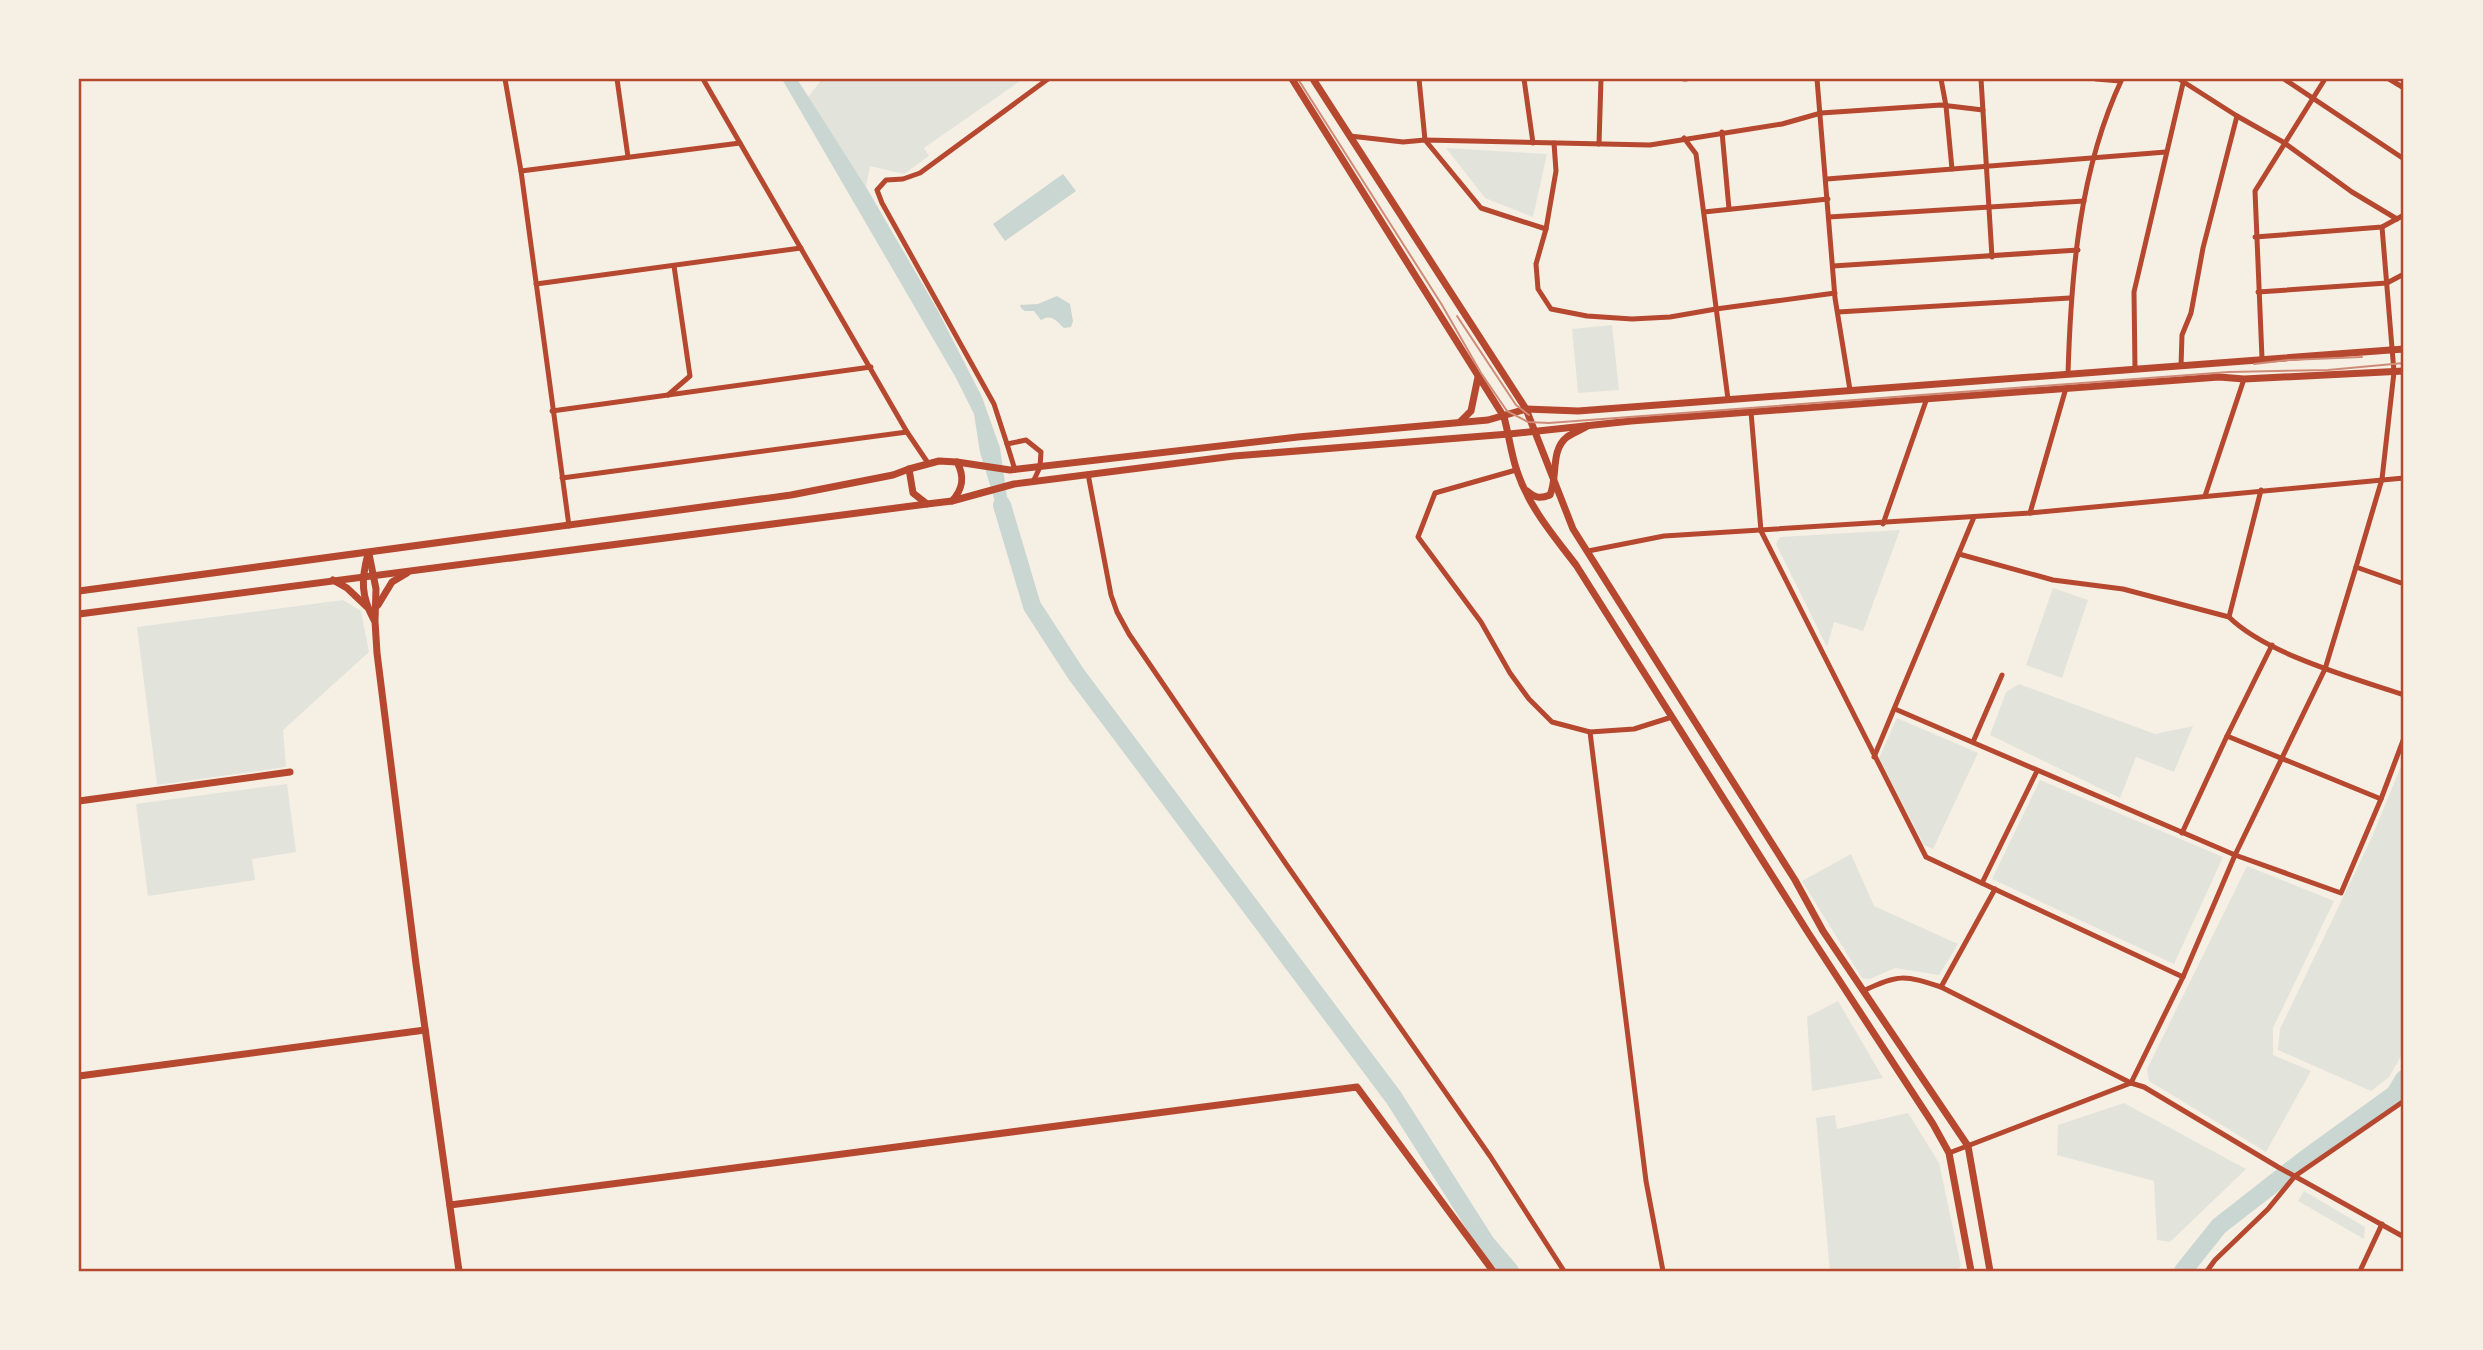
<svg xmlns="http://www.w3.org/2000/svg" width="2483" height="1350" font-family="Rubik,sans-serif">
<rect width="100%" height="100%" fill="#f6efe4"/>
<g fill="#e2e4dc">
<path d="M822 79H1023L924 148 929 156 904 174 870 166 866 187 808 97Z"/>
<path d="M1446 148 1547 154 1533 217 1485 198Z"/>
<path d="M1612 325 1619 390 1578 393 1572 329Z"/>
<path d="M1900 530 1863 631 1834 622 1827 647 1776 544 1780 537Z"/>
<path d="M2053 588 2088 600 2062 678 2026 665Z"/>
<path d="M343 600 361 611 369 652 283 730 286 767 157 785 137 627Z"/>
<path d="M2019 684 2155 734 2193 726 2174 772 2136 757 2120 798 1990 735 2006 692Z"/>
<path d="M1897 718 1978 753 1933 849 1924 845 1879 758Z"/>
<path d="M2404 759V1051L2389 1077 2371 1091 2278 1050 2280 1029 2371 839Z"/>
<path d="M2040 780 2223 857 2174 964 1992 879Z"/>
<path d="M287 784 296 852 252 859 255 880 148 896 136 804Z"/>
<path d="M1851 854 1874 906 1958 944 1939 975 1895 968 1870 979 1862 978 1802 881Z"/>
<path d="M2247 866 2334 901 2273 1028V1055L2311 1071 2266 1152 2149 1081 2147 1069Z"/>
<path d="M1838 1001 1883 1078 1812 1091 1807 1017Z"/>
<path d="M2124 1103 2246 1169 2170 1242 2157 1240 2154 1181 2057 1155 2058 1125Z"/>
<path d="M1908 1113 1939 1163 1961 1266 1955 1271H1830L1816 1118 1835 1115 1837 1129Z"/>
<path d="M2304 1191 2365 1227 2364 1239 2298 1201Z"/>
</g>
<g fill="#c9d6d2">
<path d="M782 79H797L866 187 937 309 982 397 1000 448 1008 504 996 505 980 452 974 414 956 378Z"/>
<path d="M1063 174 1076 191 1005 241 993 224Z"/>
<path d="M1057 296 1070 304 1073 321 1071 327 1064 328C1057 322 1052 313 1041 320L1034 311H1025L1021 308 1020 305 1038 304Z"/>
</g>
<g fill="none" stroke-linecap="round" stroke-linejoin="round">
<g stroke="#c9d6d2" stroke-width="18">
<path d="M1002 505 1032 606 1076 674 1394 1098 1486 1243 1510 1271"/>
<path d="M2183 1271 2219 1226 2305 1159 2395 1094 2404 1079"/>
</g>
<g stroke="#b5482f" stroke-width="5">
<path d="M505 79 521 171 569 526"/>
<path d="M617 79 628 157"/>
<path d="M703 79 907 432 928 463"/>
<path d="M1419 79 1425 140 1481 208 1546 229"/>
<path d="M1524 79 1533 143"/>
<path d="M1684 79H1686"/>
<path d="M1817 79 1835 298 1850 390"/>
<path d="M1941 79 1946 106 1952 169"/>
<path d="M1981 79 1992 257"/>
<path d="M2096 79 2120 81"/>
<path d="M2179 79 2237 116 2283 142 2352 192 2397 219"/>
<path d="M2284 79 2404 159"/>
<path d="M2389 79 2404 88"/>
<path d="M1722 132 1729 209"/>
<path d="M1350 136 1403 142 1425 140 1650 145 1782 124 1821 113 1941 105 1983 110"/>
<path d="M1684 138 1696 154 1728 399"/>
<path d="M1554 143 1556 171 1546 229 1536 264 1538 289 1551 309 1587 316 1632 319 1670 317 1716 309 1835 293"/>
<path d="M1599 144 1601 79"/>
<path d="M521 171 740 143"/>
<path d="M1827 179 2166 152"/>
<path d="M1704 212 1828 199"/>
<path d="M1829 217 2084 201"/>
<path d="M2255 237 2382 227 2404 215"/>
<path d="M1833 266 2078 250"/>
<path d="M536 284 801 248"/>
<path d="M2258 292 2387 283 2404 274"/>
<path d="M1838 312 2070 298"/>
<path d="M2262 358 2255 191 2325 79"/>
<path d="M2181 366 2182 335 2191 313 2203 248 2237 116"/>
<path d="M2135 369 2134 292 2184 79"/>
<path d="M2068 374C2071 275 2079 170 2122 79"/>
<path d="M668 395 690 376 674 266"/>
<path d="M552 411 871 367"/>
<path d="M1751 412 1761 531 1926 857 2183 977"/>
<path d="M1007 444 1015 470"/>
<path d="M1516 470 1435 493 1418 537 1481 622 1510 673 1529 699 1552 722 1590 732 1634 729 1672 717"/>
<path d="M1088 474 1111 595 1117 612 1129 634 1286 864 1490 1156 1564 1271"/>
<path d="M562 478 907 432"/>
<path d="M1033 482 1040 467 1041 452 1026 440 1007 444 994 404 882 203 877 190 886 180 903 179 920 173 1048 79"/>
<path d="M2205 496 2244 379"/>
<path d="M2030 513 2066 388"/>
<path d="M1883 524 1927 398"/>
<path d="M1588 551 1664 536 2030 513 2404 478"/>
<path d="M1959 554 2053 580 2123 589 2229 617C2266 654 2353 678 2404 695"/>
<path d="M2356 567 2404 584"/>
<path d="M2229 617 2261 490"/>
<path d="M1895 709 2235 855 2341 893 2381 799 2404 738"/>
<path d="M1590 732 1646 1181 1663 1271"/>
<path d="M2227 736 2381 799"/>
<path d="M1973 742 2002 675"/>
<path d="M1874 757 1974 517"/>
<path d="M2182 833 2227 736 2272 645"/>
<path d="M1982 883 2037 771"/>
<path d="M1941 987 1995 889"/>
<path d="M1863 991C1899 974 1904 975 1941 987L2131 1083 2144 1087 2278 1167 2404 1237"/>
<path d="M2131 1083 2183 977 2235 855 2325 669 2356 567 2382 479 2394 372 2382 227"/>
<path d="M1949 1153 2131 1083"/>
<path d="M2207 1271 2215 1260 2268 1209 2295 1176 2404 1101"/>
<path d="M2360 1271 2382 1224"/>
</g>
<g stroke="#b5482f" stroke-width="7">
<path d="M1292 79 1504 417C1509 435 1511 454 1517 471 1529 507 1553 535 1576 565L1809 934 1933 1124 1949 1153 1971 1271"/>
<path d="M1313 79 1526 409 1573 529 1795 880 1823 931 1968 1146 1990 1271"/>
<path d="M1461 421 1471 411 1478 377"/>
<path d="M939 461 957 462C965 477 963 489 952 501L927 504 913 493 909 469Z"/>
<path d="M957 462 1010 470 1298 437 1488 420 1526 409 1578 411 2404 349"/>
<path d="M1527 491C1535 498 1540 499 1550 495 1558 478 1550 450 1567 437 1573 433 1581 430 1587 426"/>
<path d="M952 501 1014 484 1234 456 1509 434 1631 421 2219 377 2244 379 2404 371"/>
<path d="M368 554C361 580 361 596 374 620"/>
<path d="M369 554 376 589 375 621 377 653 416 964 459 1271"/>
<path d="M333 580 347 588 367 607"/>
<path d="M79 591 791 495 893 475 909 469"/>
<path d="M378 605 392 582 407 573"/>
<path d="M79 614 927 504"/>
<path d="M79 801 290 772"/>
<path d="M79 1076 425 1030"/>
<path d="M450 1205 1357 1087 1493 1271"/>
</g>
<g stroke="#cf8b77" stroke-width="2">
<path d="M1298 79 1442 305 1481 373 1507 411 1528 422 1549 423 2229 372 2328 370 2404 363"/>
<path d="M1457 316 1516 405 1529 415"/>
<path d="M2254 364 2288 360 2362 357"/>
</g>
</g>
<rect width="2483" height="1350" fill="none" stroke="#f6efe4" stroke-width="161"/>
<rect x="80" y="80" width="2322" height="1190" fill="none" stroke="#b5482f" stroke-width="2.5"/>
</svg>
